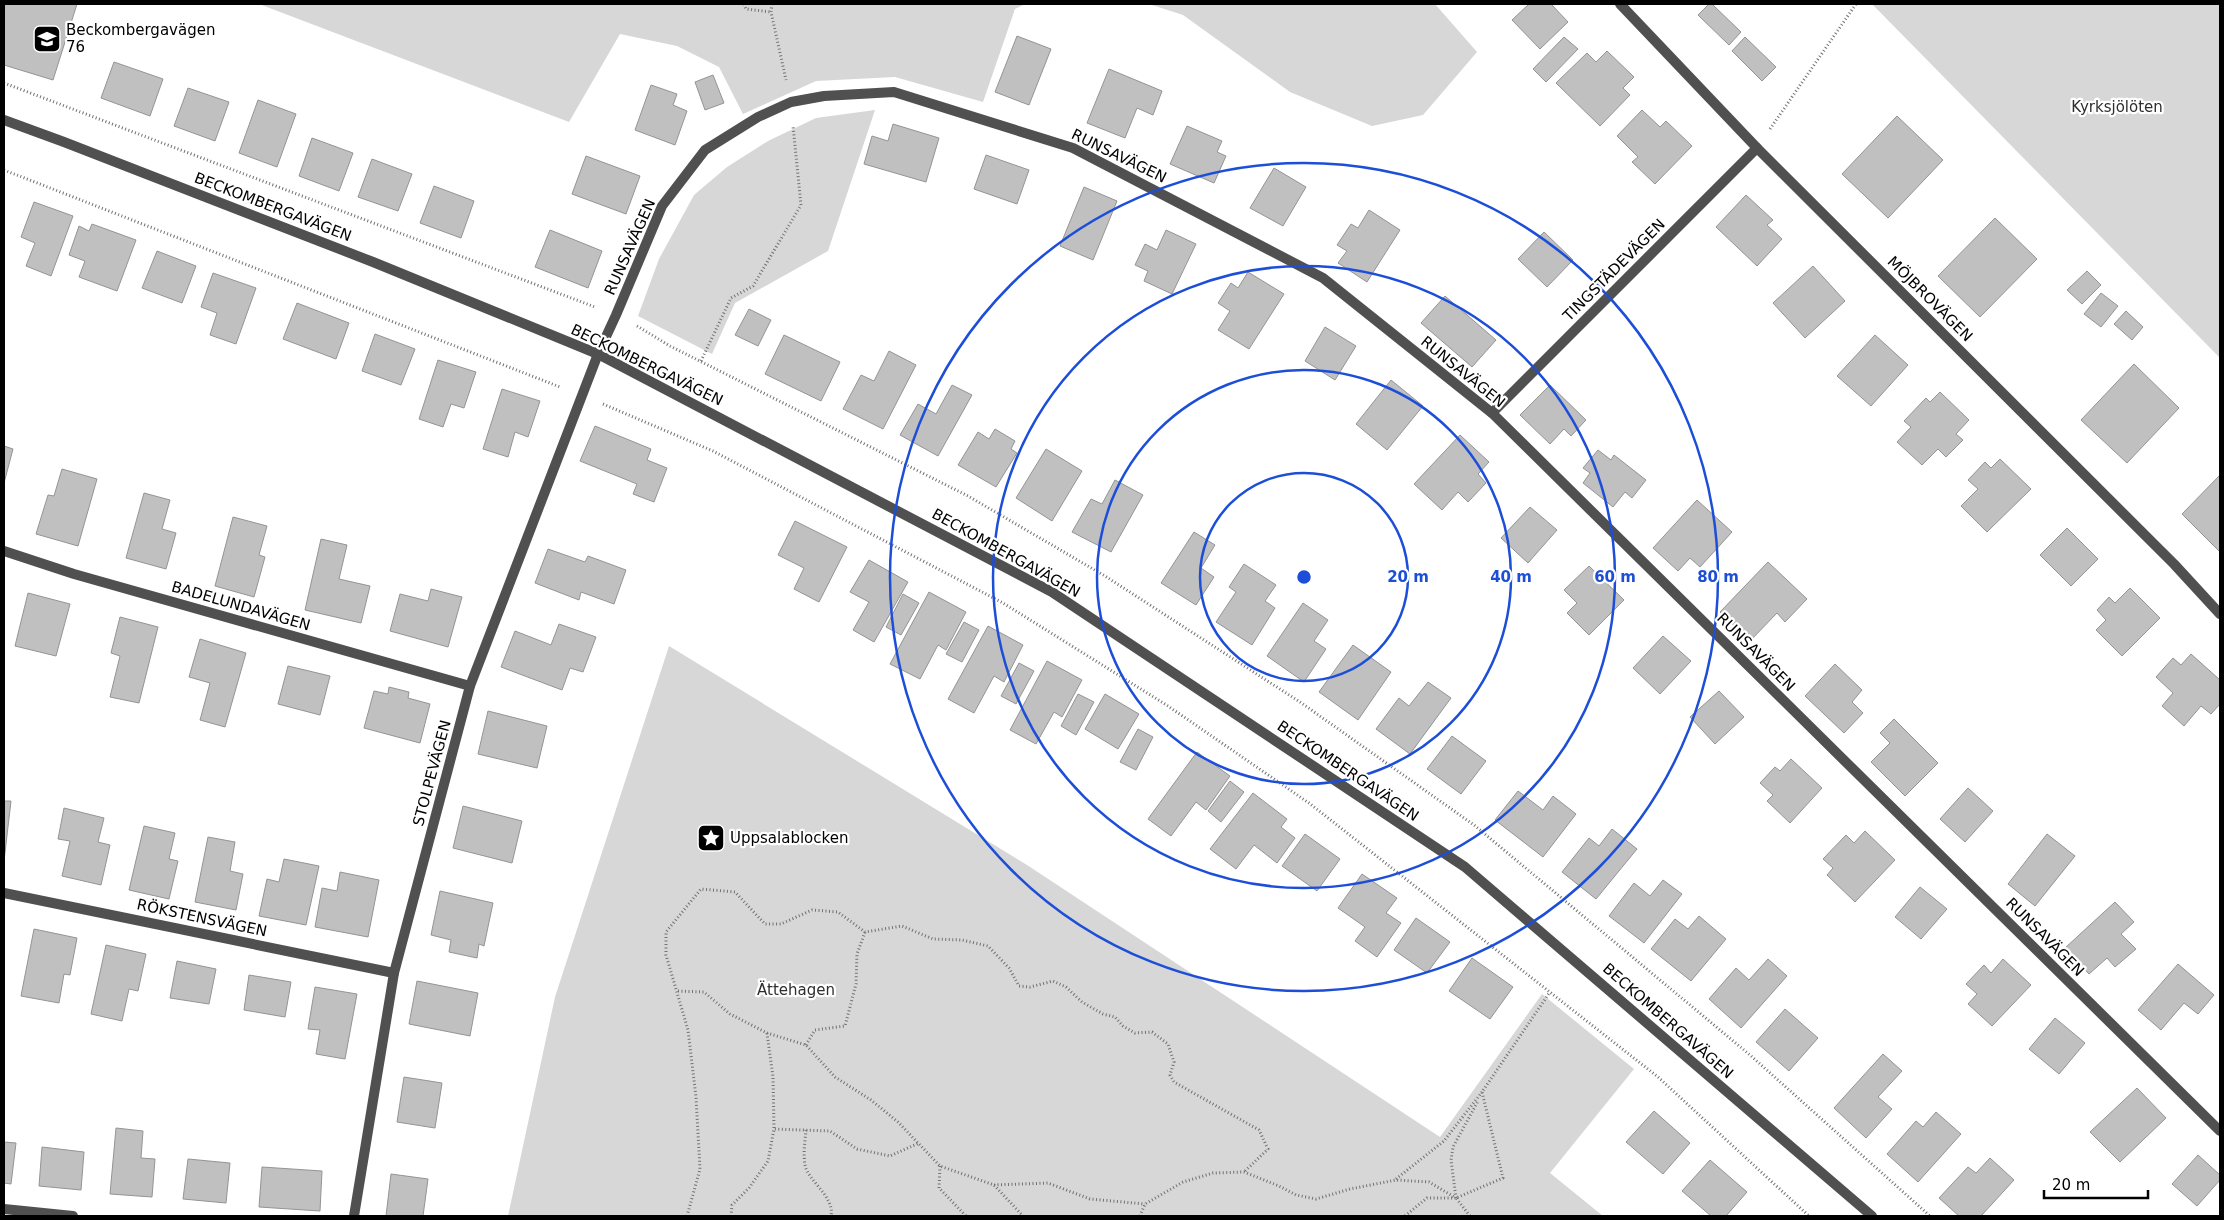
<svg xmlns="http://www.w3.org/2000/svg" width="2224" height="1220" font-family="'DejaVu Sans',sans-serif">
<rect width="100%" height="100%" fill="#fff"/>
<g fill="#d7d7d7">
<path d="M259 4H1025L1015 9 983 102 895 77 816 81 743 114 719 67 677 46 620 34 569 122Z"/>
<path d="M1149 4H1435L1477 52 1423 115 1372 126 1290 92 1183 15Z"/>
<path d="M1872 4H2220V358Z"/>
<path d="M875 110 828 251 735 303 712 354 638 316 659 259 694 195 727 167 768 141 816 118Z"/>
<path d="M669 646 1027 865 1440 1137 1542 994 1634 1069 1550 1173 1603 1216H508L555 997Z"/>
</g>
<g fill="#c0c0c0" stroke="#949494">
<path d="M4 4H77L53 80 4 65Z"/>
<path d="M1529 4H1551L1568 22 1540 49 1512 20Z"/>
<path d="M1709 4H1712L1741 32 1729 45 1698 15Z"/>
<path d="M1017 36 1051 49 1029 105 995 92Z"/>
<path d="M1564 37 1578 49 1546 82 1533 69Z"/>
<path d="M1745 37 1776 67 1762 81 1732 51Z"/>
<path d="M1607 51 1634 77 1623 88 1630 95 1600 126 1556 83 1587 53 1596 62Z"/>
<path d="M114 62 163 79 150 116 101 98Z"/>
<path d="M1109 69 1162 91 1153 115 1137 108 1125 138 1087 123Z"/>
<path d="M713 75 724 103 705 110 695 82Z"/>
<path d="M651 85 677 94 673 105 687 111 675 145 635 130Z"/>
<path d="M188 88 229 102 215 141 174 126Z"/>
<path d="M258 100 296 114 277 167 239 153Z"/>
<path d="M1642 110 1660 127 1666 121 1692 146 1655 184 1632 162 1638 157 1617 136Z"/>
<path d="M1897 116 1943 160 1888 218 1842 174Z"/>
<path d="M893 124 939 138 926 182 864 164 872 136 888 141Z"/>
<path d="M1187 126 1222 141 1217 152 1226 156 1214 183 1170 164Z"/>
<path d="M312 138 353 153 339 191 299 176Z"/>
<path d="M986 155 1029 170 1017 204 974 189Z"/>
<path d="M586 156 640 176 626 214 572 194Z"/>
<path d="M372 159 412 174 398 211 358 197Z"/>
<path d="M1274 168 1306 187 1283 226 1250 208Z"/>
<path d="M434 186 474 201 461 238 420 223Z"/>
<path d="M1084 187 1117 201 1093 260 1060 246Z"/>
<path d="M1746 195 1773 220 1767 225 1782 239 1757 266 1716 227Z"/>
<path d="M34 202 73 216 51 276 26 266 35 243 21 237Z"/>
<path d="M1369 210 1400 230 1367 282 1338 263 1347 251 1337 245 1351 224 1358 228Z"/>
<path d="M1995 218 2037 259 1980 317 1938 276Z"/>
<path d="M92 224 136 240 117 291 79 277 85 261 69 255 79 226 89 231Z"/>
<path d="M550 230 602 251 588 288 535 267Z"/>
<path d="M1166 230 1196 244 1172 294 1144 281 1148 271 1135 265 1145 244 1157 250Z"/>
<path d="M1544 232 1573 260 1547 287 1518 259Z"/>
<path d="M157 251 196 266 182 303 142 288Z"/>
<path d="M1813 266 1845 301 1805 338 1773 303Z"/>
<path d="M2087 271 2101 285 2082 304 2067 290Z"/>
<path d="M1248 272 1284 294 1249 349 1218 330 1230 311 1218 303 1231 283 1238 288Z"/>
<path d="M213 273 256 288 236 344 210 335 217 313 201 307Z"/>
<path d="M2101 293 2118 306 2101 327 2084 314Z"/>
<path d="M1445 296 1496 340 1472 367 1421 323Z"/>
<path d="M297 303 349 323 336 359 283 339Z"/>
<path d="M749 309 771 320 758 346 735 335Z"/>
<path d="M2126 311 2143 327 2132 340 2114 324Z"/>
<path d="M1325 327 1356 346 1335 380 1305 361Z"/>
<path d="M375 334 415 349 401 385 362 371Z"/>
<path d="M784 335 840 362 821 401 765 374Z"/>
<path d="M1875 335 1908 365 1871 406 1837 376Z"/>
<path d="M889 351 916 365 883 429 843 409 861 375 874 381Z"/>
<path d="M438 360 476 372 464 408 451 404 443 427 419 419Z"/>
<path d="M2134 364 2179 408 2127 463 2081 420Z"/>
<path d="M1391 380 1423 406 1387 450 1356 424Z"/>
<path d="M952 385 972 395 938 456 900 435 918 404 936 414Z"/>
<path d="M1550 385 1586 420 1571 436 1564 429 1550 444 1520 415Z"/>
<path d="M502 389 540 401 528 437 515 432 508 457 483 449Z"/>
<path d="M1940 392 1969 420 1956 434 1963 440 1946 457 1938 449 1922 465 1897 442 1911 427 1904 421 1926 398 1930 402Z"/>
<path d="M595 426 651 449 647 460 667 468 654 502 633 494 637 484 580 461Z"/>
<path d="M995 429 1015 441 1011 449 1017 453 996 487 958 465 978 432 989 439Z"/>
<path d="M1460 435 1489 462 1478 474 1486 483 1468 502 1458 492 1442 510 1414 484Z"/>
<path d="M4 446 13 449 4 483Z"/>
<path d="M1046 449 1082 471 1052 521 1016 498Z"/>
<path d="M1598 450 1611 460 1614 455 1646 480 1632 498 1625 492 1613 507 1583 483 1590 473 1583 468Z"/>
<path d="M2000 459 2031 489 1987 532 1961 506 1978 489 1968 480 1985 462 1991 468Z"/>
<path d="M62 469 97 479 78 546 36 534 48 495 54 496Z"/>
<path d="M2220 475V552L2182 514Z"/>
<path d="M1115 480 1143 495 1111 552 1072 532 1091 499 1102 504Z"/>
<path d="M144 493 170 500 162 529 176 533 166 569 126 558Z"/>
<path d="M1697 500 1732 532 1700 567 1690 558 1678 571 1653 548Z"/>
<path d="M1530 507 1557 530 1528 563 1501 538Z"/>
<path d="M233 517 267 526 259 555 265 557 254 597 215 586Z"/>
<path d="M795 521 847 547 819 602 794 589 804 568 778 555Z"/>
<path d="M2067 528 2098 559 2071 586 2040 555Z"/>
<path d="M1194 532 1215 545 1201 568 1214 577 1196 605 1161 583Z"/>
<path d="M321 539 347 545 339 579 370 586 361 623 305 610Z"/>
<path d="M548 549 585 562 588 556 626 570 614 604 581 592 579 600 535 583Z"/>
<path d="M869 560 908 582 874 642 853 630 869 602 850 592Z"/>
<path d="M1768 562 1807 599 1785 622 1777 613 1750 641 1720 612Z"/>
<path d="M1244 564 1276 585 1265 601 1275 608 1252 645 1216 622 1236 592 1229 587Z"/>
<path d="M1589 566 1624 600 1589 635 1567 613 1577 603 1564 590Z"/>
<path d="M2130 588 2160 618 2122 656 2096 630 2106 620 2097 610 2109 597 2115 603Z"/>
<path d="M431 589 462 597 448 647 390 631 400 594 428 601Z"/>
<path d="M929 592 966 612 946 650 938 645 920 679 890 664Z"/>
<path d="M28 593 70 604 56 656 15 646Z"/>
<path d="M903 594 919 603 901 635 886 627Z"/>
<path d="M1303 603 1328 620 1314 641 1326 649 1304 682 1267 656Z"/>
<path d="M120 617 158 627 139 703 110 697 120 656 111 653Z"/>
<path d="M964 622 979 630 962 662 946 654Z"/>
<path d="M559 624 596 637 583 672 570 668 562 690 501 667 515 631 551 645Z"/>
<path d="M988 626 1023 645 1004 682 994 676 974 713 948 699Z"/>
<path d="M1663 636 1691 661 1660 694 1633 668Z"/>
<path d="M200 639 246 653 225 727 200 720 210 683 189 677Z"/>
<path d="M1353 645 1391 672 1358 720 1319 692Z"/>
<path d="M2191 654 2220 680V704L2211 714 2201 706 2184 726 2162 706 2173 693 2156 677 2173 658 2181 665Z"/>
<path d="M1047 661 1082 680 1062 717 1054 712 1036 744 1010 730Z"/>
<path d="M1019 663 1034 671 1016 704 1001 696Z"/>
<path d="M1835 664 1862 690 1852 702 1863 713 1844 733 1805 696Z"/>
<path d="M288 666 330 676 320 715 278 704Z"/>
<path d="M1428 682 1451 698 1410 754 1376 729 1399 698 1409 706Z"/>
<path d="M389 687 409 692 408 698 430 704 420 743 364 728 374 691 388 694Z"/>
<path d="M1719 691 1744 717 1715 744 1690 717Z"/>
<path d="M1078 694 1094 702 1076 735 1061 726Z"/>
<path d="M1105 694 1139 714 1118 749 1085 729Z"/>
<path d="M488 711 547 726 537 768 478 754Z"/>
<path d="M1894 719 1938 763 1905 796 1871 762 1890 743 1880 733Z"/>
<path d="M1138 729 1153 737 1136 770 1120 762Z"/>
<path d="M1452 736 1486 761 1461 794 1427 769Z"/>
<path d="M1197 752 1230 776 1206 810 1196 802 1171 836 1148 819Z"/>
<path d="M1791 759 1822 788 1790 823 1767 801 1773 795 1760 783 1775 767 1780 771Z"/>
<path d="M1230 781 1244 792 1221 822 1208 811Z"/>
<path d="M1968 788 1993 811 1965 842 1940 819Z"/>
<path d="M1518 791 1543 810 1553 796 1576 814 1543 857 1495 820Z"/>
<path d="M1253 793 1287 819 1281 827 1295 838 1277 863 1254 845 1236 869 1210 849Z"/>
<path d="M4 801H11L4 861Z"/>
<path d="M463 806 522 821 512 863 453 848Z"/>
<path d="M64 808 104 818 98 842 110 845 101 885 62 876 70 841 58 839Z"/>
<path d="M144 826 175 833 169 859 178 861 169 899 129 890Z"/>
<path d="M1612 829 1637 849 1596 899 1562 872 1589 838 1599 846Z"/>
<path d="M1865 831 1895 860 1855 902 1827 875 1833 868 1823 859 1846 835 1854 843Z"/>
<path d="M1305 834 1340 859 1317 891 1282 866Z"/>
<path d="M2047 834 2075 856 2035 906 2008 884Z"/>
<path d="M208 837 235 842 230 871 243 874 236 910 195 902Z"/>
<path d="M284 859 319 866 306 925 259 916 267 879 279 882Z"/>
<path d="M340 872 379 880 368 937 315 927 322 888 337 891Z"/>
<path d="M1362 874 1397 898 1386 913 1401 923 1377 957 1355 941 1365 927 1338 908Z"/>
<path d="M1663 880 1682 894 1644 943 1609 916 1634 883 1650 896Z"/>
<path d="M1920 887 1947 909 1921 939 1895 917Z"/>
<path d="M440 891 493 903 484 946 479 944 477 958 449 952 451 940 431 935Z"/>
<path d="M2115 902 2134 922 2121 934 2136 949 2115 967 2107 958 2089 974 2065 948Z"/>
<path d="M1699 916 1726 939 1691 981 1651 949 1675 919 1688 929Z"/>
<path d="M1416 918 1450 942 1427 973 1394 950Z"/>
<path d="M34 929 77 938 70 975 64 974 59 1003 21 996Z"/>
<path d="M106 945 146 954 138 991 129 989 122 1021 91 1014Z"/>
<path d="M1472 958 1513 987 1490 1019 1449 991Z"/>
<path d="M1768 959 1787 976 1741 1028 1709 999 1736 968 1749 980Z"/>
<path d="M2003 959 2031 985 1992 1026 1968 1004 1977 994 1966 984 1984 965 1991 973Z"/>
<path d="M177 961 216 969 209 1004 170 998Z"/>
<path d="M2178 964 2214 995 2198 1014 2184 1003 2161 1030 2138 1010Z"/>
<path d="M249 975 291 982 285 1017 244 1010Z"/>
<path d="M417 981 478 993 470 1036 409 1024Z"/>
<path d="M315 987 357 994 345 1059 316 1054 320 1030 308 1029Z"/>
<path d="M1785 1009 1818 1038 1789 1071 1756 1042Z"/>
<path d="M2055 1018 2085 1043 2059 1074 2029 1049Z"/>
<path d="M1883 1054 1902 1071 1878 1097 1892 1109 1866 1138 1834 1108Z"/>
<path d="M404 1077 442 1083 435 1128 397 1122Z"/>
<path d="M2137 1088 2166 1118 2120 1162 2090 1132Z"/>
<path d="M1654 1111 1690 1143 1663 1174 1626 1142Z"/>
<path d="M1936 1112 1961 1134 1918 1182 1887 1154 1916 1121 1923 1127Z"/>
<path d="M116 1128 143 1131 141 1158 155 1159 152 1197 110 1194Z"/>
<path d="M4 1142 16 1143 11 1184 4 1183Z"/>
<path d="M42 1147 84 1152 81 1190 39 1186Z"/>
<path d="M2198 1155 2220 1175V1180L2197 1206 2172 1184Z"/>
<path d="M1990 1158 2014 1180 1981 1216H1959L1939 1198 1968 1167 1976 1173Z"/>
<path d="M188 1159 230 1163 226 1203 183 1199Z"/>
<path d="M1710 1160 1747 1192 1726 1216H1711L1682 1191Z"/>
<path d="M262 1167 322 1171 320 1211 259 1207Z"/>
<path d="M391 1174 428 1179 423 1216H386Z"/>
</g>
<g fill="none" stroke-linecap="round" stroke-linejoin="round">
<g stroke="#727272" stroke-width="3" stroke-dasharray="1 2.5" stroke-linecap="butt">
<path d="M744 4 746 9 771 12"/>
<path d="M772 4 771 12 786 80"/>
<path d="M4 83 595 307"/>
<path d="M1770 129 1856 4"/>
<path d="M4 170 560 387"/>
<path d="M637 326 670 346 968 496 1105 576 1300 702 1474 825 1750 1055 1930 1216"/>
<path d="M701 361 731 298 753 286 801 205 793 126"/>
<path d="M603 404 713 451 1003 603 1168 706 1309 803 1658 1077 1809 1216"/>
<path d="M678 991 704 992 730 1014 767 1033 806 1045 835 1077 871 1100 898 1122 940 1166 994 1185 1023 1216"/>
<path d="M767 1033 773 1077 774 1129"/>
<path d="M806 1045 815 1030 845 1026 856 984 857 954 865 932"/>
<path d="M806 1130C805 1141 803 1154 805 1165 808 1181 835 1197 831 1216"/>
<path d="M940 1166 939 1188 966 1216"/>
<path d="M1396 1179 1444 1141 1482 1092"/>
<path d="M994 1185 1048 1183 1090 1199 1145 1204"/>
<path d="M1456 1198 1451 1160 1453 1147 1478 1101"/>
<path d="M687 1216 700 1169 696 1097 688 1030 666 955V932L701 889 735 892 765 924H781L812 910 838 912 865 932 902 926 933 939 962 940 988 946 1009 968 1019 986 1030 987 1053 981 1066 987 1082 1002 1103 1014 1115 1017 1123 1026 1135 1033 1152 1032 1168 1044 1174 1062 1170 1075 1174 1082 1259 1130 1268 1149 1244 1172"/>
<path d="M731 1216 732 1205 749 1188 768 1161 774 1129 830 1131 857 1149 890 1156 919 1143"/>
<path d="M1140 1216 1145 1204 1183 1182 1213 1173 1244 1172 1279 1186 1296 1195 1316 1199 1350 1189 1396 1180 1429 1182 1456 1198"/>
<path d="M1405 1216 1427 1198H1455"/>
<path d="M1470 1216 1456 1198 1503 1178 1482 1092 1550 992"/>
</g>
<g stroke="#505050" stroke-width="10">
<path d="M1620 4 1757 148 2174 564 2220 614"/>
<path d="M4 120 64 142 373 262 598 354 1052 592 1465 867 1872 1216"/>
<path d="M1492 413 1757 148"/>
<path d="M4 551 74 574 470 686"/>
<path d="M4 893 394 973"/>
<path d="M4 1209 73 1216"/>
<path d="M354 1216 394 973 470 686 598 354 616 315 662 206 705 150 758 117 791 102 824 96 894 92 1073 148 1323 278 1492 413 2220 1131"/>
</g>
</g>
<g fill="none" stroke="#1d4ed8" stroke-width="2.5">
<circle cx="1304" cy="577" r="104"/>
<circle cx="1304" cy="577" r="207"/>
<circle cx="1304" cy="577" r="311"/>
<circle cx="1304" cy="577" r="414"/>
</g>
<defs>
<g id="school-square" transform="scale(1.4375)"><rect x="-9" y="-9" width="18" height="18" rx="4" fill="#000" stroke="#fff"/><path d="M0-5L7-2L0 1L-7-2ZM-4 1L0 2.5L4 1V4Q0 6-4 4Z" fill="#fff"/></g>
<g id="sight-square" transform="scale(1.4375)"><rect x="-9" y="-9" width="18" height="18" rx="4" fill="#000" stroke="#fff"/><path d="M0-6L1.8-2.2L6-1.7L2.9 1.2L3.7 5.4L0 3.3L-3.7 5.4L-2.9 1.2L-6-1.7L-1.8-2.2Z" fill="#fff"/></g>
</defs>
<g fill-rule="evenodd">
<use href="#school-square" x="47" y="39"/>
<use href="#sight-square" x="711" y="838"/>
</g>
<g text-anchor="middle" dominant-baseline="central" stroke-width="4.5" stroke-linejoin="round" paint-order="stroke">
<g font-size="15" fill="#000" stroke="#fff" text-anchor="start">
<text x="66" y="30">Beckombergavägen<tspan x="66" dy="17">76</tspan></text>
<text x="730" y="838">Uppsalablocken</text>
</g>
<g font-size="15" fill="#2e2e2e" stroke="#fff">
<text x="2117" y="107">Kyrksjölöten</text>
<text x="796" y="990">Ättehagen</text>
</g>
<g font-size="15" fill="#000" stroke="#fff">
<text transform="translate(1119 156) rotate(26)">RUNSAVÄGEN</text>
<text transform="translate(273 207) rotate(21)">BECKOMBERGAVÄGEN</text>
<text transform="translate(630 247) rotate(-66)">RUNSAVÄGEN</text>
<text transform="translate(1614 270) rotate(-45)">TINGSTÄDEVÄGEN</text>
<text transform="translate(1930 299) rotate(45)">MÖJBROVÄGEN</text>
<text transform="translate(647 365) rotate(26)">BECKOMBERGAVÄGEN</text>
<text transform="translate(1463 372) rotate(39)">RUNSAVÄGEN</text>
<text transform="translate(1006 553) rotate(29)">BECKOMBERGAVÄGEN</text>
<text transform="translate(241 606) rotate(16)">BADELUNDAVÄGEN</text>
<text transform="translate(1756 652) rotate(45)">RUNSAVÄGEN</text>
<text transform="translate(1348 771) rotate(34)">BECKOMBERGAVÄGEN</text>
<text transform="translate(432 773) rotate(-75)">STOLPEVÄGEN</text>
<text transform="translate(202 918) rotate(12)">RÖKSTENSVÄGEN</text>
<text transform="translate(2045 937) rotate(45)">RUNSAVÄGEN</text>
<text transform="translate(1668 1021) rotate(41)">BECKOMBERGAVÄGEN</text>
</g>
</g>
<circle cx="1304" cy="577" r="8" fill="#1d4ed8" stroke="#fff" stroke-width="2.5"/>
<g font-size="15" text-anchor="middle" font-weight="bold" fill="#1d4ed8" stroke="#fff" stroke-width="4.5" stroke-linejoin="round" paint-order="stroke">
<text x="1408" y="582">20 m</text>
<text x="1511" y="582">40 m</text>
<text x="1615" y="582">60 m</text>
<text x="1718" y="582">80 m</text>
</g>
<rect width="2224" height="1220" fill="none" stroke="#000000" stroke-width="10"/>
<path d="M2044 1190v8h104v-8" fill="none" stroke="#000000" stroke-width="2.5"/>
<text x="2052" y="1190" font-size="15" fill="#000000" stroke="#ffffff" stroke-width="4" paint-order="stroke">20 m</text>
</svg>
